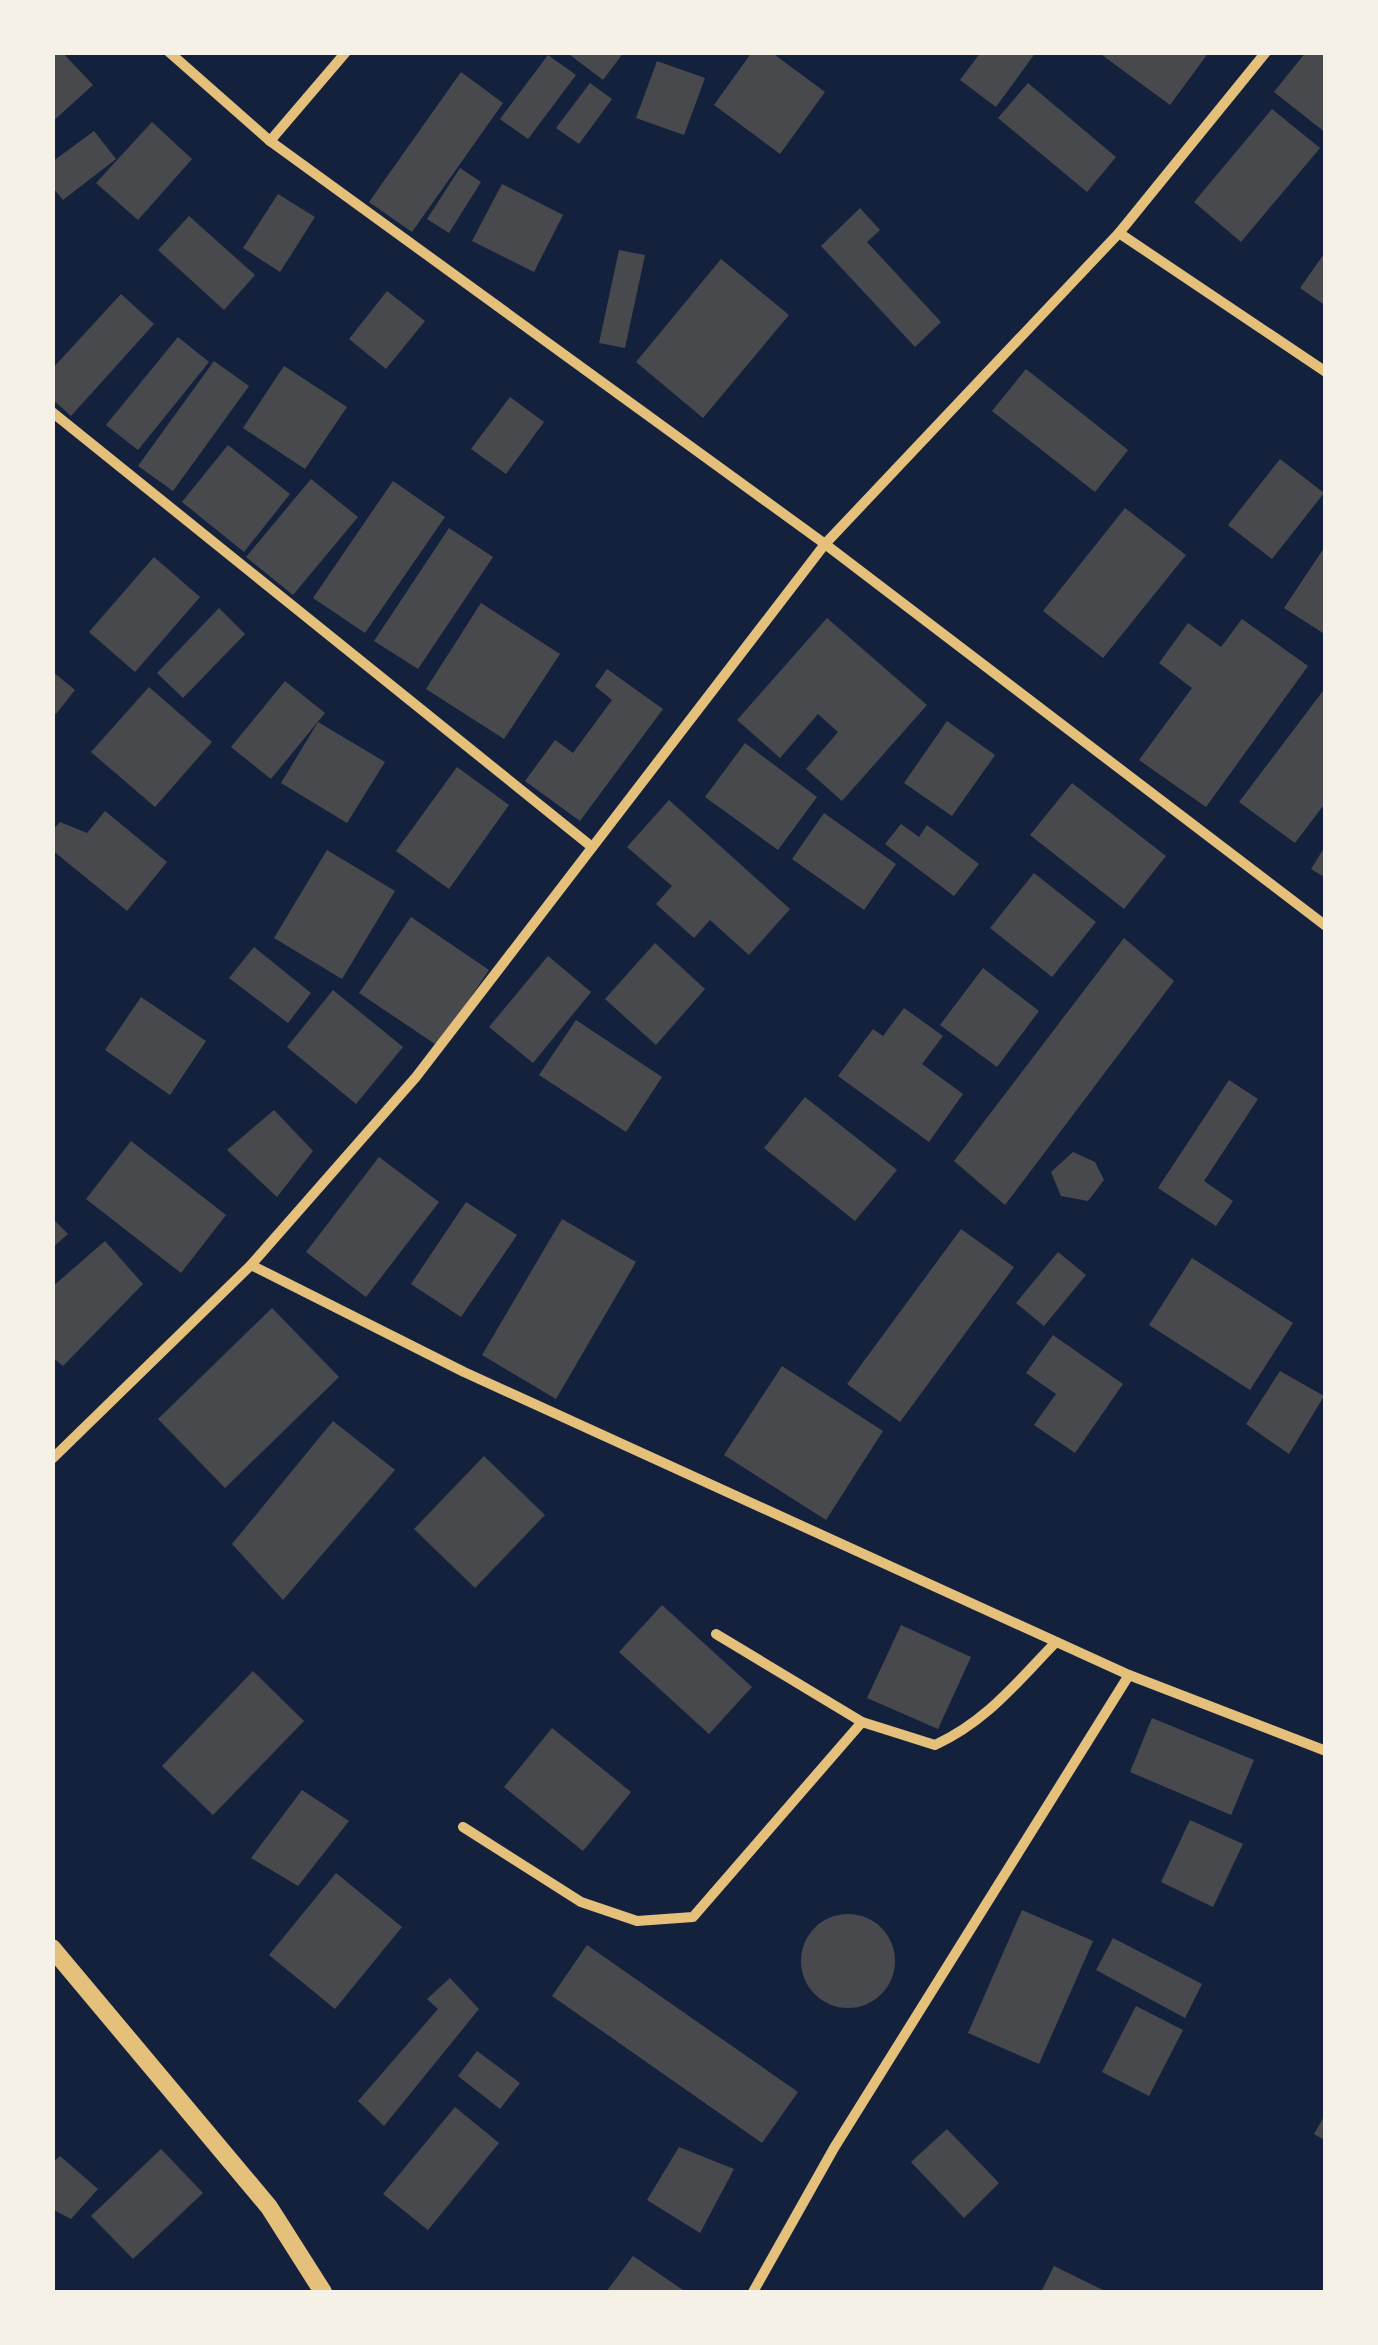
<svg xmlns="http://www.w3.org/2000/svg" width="1378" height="2345" font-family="Signika,sans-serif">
<rect width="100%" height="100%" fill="#14213d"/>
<g fill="#48494c">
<path d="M52 52H62L93 85 52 122Z"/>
<path d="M566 52H624L603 80Z"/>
<path d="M752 52H771L825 92 780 154 714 105Z"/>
<path d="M981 52H1036L996 107 960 80Z"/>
<path d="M1098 52H1209L1170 105Z"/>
<path d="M1306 52H1326V133L1274 92Z"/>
<path d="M548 55 576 75 528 139 500 119Z"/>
<path d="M657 61 705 78 684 135 636 118Z"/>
<path d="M461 72 503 103 412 232 369 202Z"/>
<path d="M590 83 612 99 579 144 556 128Z"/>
<path d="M1028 83 1116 157 1087 192 998 118Z"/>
<path d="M1272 109 1320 148 1241 242 1194 202Z"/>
<path d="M152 122 192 159 138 220 96 183Z"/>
<path d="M94 131 116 159 63 200 52 187V162Z"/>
<path d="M460 168 481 182 449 233 427 219Z"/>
<path d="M502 184 563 215 534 272 472 241Z"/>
<path d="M278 194 315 217 280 272 243 248Z"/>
<path d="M860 208 880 230 867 242 941 322 915 347 821 246Z"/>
<path d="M189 216 255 275 224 310 158 250Z"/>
<path d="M619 250 645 255 625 348 599 343Z"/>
<path d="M1326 251V306L1300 288Z"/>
<path d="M721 259 789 315 703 418 636 362Z"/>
<path d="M387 291 425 321 386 369 349 339Z"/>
<path d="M121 294 154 324 71 416 52 399V369Z"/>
<path d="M178 337 209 362 138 450 106 425Z"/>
<path d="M214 361 249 386 173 491 138 466Z"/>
<path d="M284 366 347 407 305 469 243 428Z"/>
<path d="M1026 369 1128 450 1095 492 992 411Z"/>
<path d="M510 397 544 422 506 474 471 449Z"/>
<path d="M228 445 290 494 244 552 182 502Z"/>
<path d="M1280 459 1324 493 1272 559 1228 525Z"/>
<path d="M311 479 358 517 293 595 246 557Z"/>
<path d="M393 481 445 517 365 633 313 598Z"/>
<path d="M1125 508 1186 555 1103 658 1043 611Z"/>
<path d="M449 528 493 557 418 669 374 641Z"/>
<path d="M1326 545V635L1284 608Z"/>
<path d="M154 557 200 597 135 672 89 632Z"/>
<path d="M481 603 560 654 504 739 426 689Z"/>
<path d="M219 608 245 634 183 698 157 673Z"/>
<path d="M827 618 927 705 842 801 806 769 838 732 818 714 780 758 737 720Z"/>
<path d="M1242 619 1308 666 1206 807 1139 760 1192 688 1159 663 1188 623 1221 647Z"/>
<path d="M607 669 663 709 580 821 525 781 555 740 573 753 612 700 595 686Z"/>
<path d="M52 671 75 690 56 714 52 711Z"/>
<path d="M285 681 325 713 271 779 231 747Z"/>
<path d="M149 687 212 742 155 807 91 752Z"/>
<path d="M1326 687V802L1295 843 1239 802Z"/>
<path d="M947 721 995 755 952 816 904 783Z"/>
<path d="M318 722 385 762 347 823 281 783Z"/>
<path d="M745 743 817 797 778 850 705 797Z"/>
<path d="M457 767 509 805 449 889 396 851Z"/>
<path d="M1072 783 1166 856 1124 909 1030 835Z"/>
<path d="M669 800 790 909 749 955 710 920 694 938 656 904 672 886 627 847Z"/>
<path d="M105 811 167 862 127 911 52 850V831L60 822 87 833Z"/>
<path d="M824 813 896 864 864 910 792 859Z"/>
<path d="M901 824 919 837 927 825 979 864 954 896 885 844Z"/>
<path d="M1326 845V878L1311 869Z"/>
<path d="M327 850 395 891 342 979 274 938Z"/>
<path d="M1034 873 1096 922 1052 977 990 928Z"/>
<path d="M411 917 489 970 438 1046 359 993Z"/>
<path d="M1124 938 1174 981 1005 1205 954 1161Z"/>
<path d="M655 943 705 989 656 1045 605 999Z"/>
<path d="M254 947 311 993 288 1023 229 978Z"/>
<path d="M548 956 591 992 533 1063 489 1027Z"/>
<path d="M983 968 1039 1011 997 1067 940 1025Z"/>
<path d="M333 990 403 1047 356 1104 287 1047Z"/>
<path d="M141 997 206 1041 170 1095 105 1050Z"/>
<path d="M904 1008 943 1036 922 1064 963 1094 929 1142 838 1076 873 1029 883 1036Z"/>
<path d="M576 1020 662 1077 626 1132 539 1075Z"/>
<path d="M1229 1080 1258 1099 1204 1181 1233 1201 1216 1226 1158 1188Z"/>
<path d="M805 1097 897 1170 855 1221 764 1148Z"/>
<path d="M274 1110 313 1151 277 1197 227 1150Z"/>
<path d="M131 1141 226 1215 181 1273 86 1199Z"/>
<path d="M1073 1152 1095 1162 1104 1180 1088 1201 1061 1196 1051 1172Z"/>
<path d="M379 1157 439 1202 366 1297 306 1252Z"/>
<path d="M466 1202 517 1235 461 1317 411 1284Z"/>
<path d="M52 1218 68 1234 52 1248Z"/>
<path d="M562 1219 636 1262 556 1399 482 1355Z"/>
<path d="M961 1229 1014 1267 900 1422 847 1384Z"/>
<path d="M105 1241 143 1284 63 1366 52 1357V1287Z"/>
<path d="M1058 1252 1086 1275 1044 1326 1016 1303Z"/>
<path d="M1192 1258 1293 1323 1250 1390 1149 1325Z"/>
<path d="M272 1308 339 1377 225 1488 158 1419Z"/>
<path d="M1053 1335 1123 1384 1075 1453 1034 1425 1056 1394 1026 1373Z"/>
<path d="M782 1366 883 1431 826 1520 724 1455Z"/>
<path d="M1280 1371 1324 1396 1289 1454 1246 1424Z"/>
<path d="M333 1421 395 1470 283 1600 232 1544Z"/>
<path d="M484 1456 545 1515 475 1588 414 1529Z"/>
<path d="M662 1605 752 1687 709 1734 619 1652Z"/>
<path d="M901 1625 971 1657 938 1729 867 1698Z"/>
<path d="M253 1671 304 1721 213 1815 162 1766Z"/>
<path d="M1152 1718 1254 1760 1231 1815 1130 1772Z"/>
<path d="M552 1728 631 1792 583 1851 504 1787Z"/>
<path d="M302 1790 349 1821 298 1886 251 1858Z"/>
<path d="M1190 1820 1243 1844 1213 1907 1161 1882Z"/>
<path d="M336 1873 402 1927 335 2009 269 1955Z"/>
<path d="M1022 1910 1093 1941 1039 2064 968 2033Z"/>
<circle cx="848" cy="1961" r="47"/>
<path d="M1113 1938 1202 1984 1185 2018 1096 1970Z"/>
<path d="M587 1945 798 2092 762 2143 552 1996Z"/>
<path d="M450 1978 479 2009 384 2126 358 2101 438 2009 427 1999Z"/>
<path d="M1136 2006 1183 2030 1149 2096 1102 2072Z"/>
<path d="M477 2051 520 2083 500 2109 458 2076Z"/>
<path d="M455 2107 499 2143 428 2230 383 2194Z"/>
<path d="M1326 2113V2141L1314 2134Z"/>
<path d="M947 2129 999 2183 964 2218 911 2162Z"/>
<path d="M679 2147 734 2169 700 2233 647 2200Z"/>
<path d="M161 2149 203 2193 133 2259 91 2216Z"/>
<path d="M60 2156 98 2189 71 2219 52 2209V2163Z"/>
<path d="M633 2256 686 2292H606Z"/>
<path d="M1054 2266 1107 2292H1041Z"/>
</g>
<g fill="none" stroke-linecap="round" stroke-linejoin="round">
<g stroke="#e5c07b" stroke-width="10">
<path d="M169 52 270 141 825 544 1326 926"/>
<path d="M270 141 346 52"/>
<path d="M1119 233 1326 372"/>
<path d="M52 412 592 847"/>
<path d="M251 1265 464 1372 1129 1675 1326 1751"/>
<path d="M52 1459 251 1265 416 1077 825 544 1119 233 1266 52"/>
<path d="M716 1634 862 1722 935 1745C987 1721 1017 1682 1056 1642"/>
<path d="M463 1827 581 1902 637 1921 693 1917 862 1722"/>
<path d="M753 2292 834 2148 1129 1675"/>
</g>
<path stroke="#e5c07b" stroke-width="18" d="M52 1948 269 2207 323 2292"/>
</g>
<rect width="1378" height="2345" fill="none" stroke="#f6f1e7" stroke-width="110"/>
</svg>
